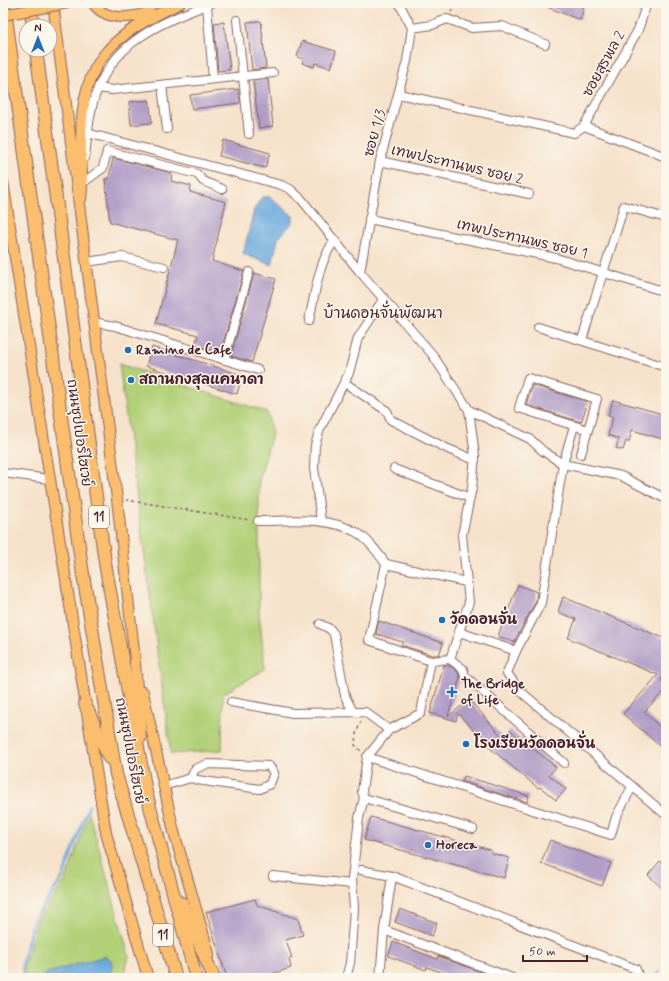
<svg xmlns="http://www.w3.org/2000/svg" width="669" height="981" font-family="Mynerve,'Playpen Sans Thai',sans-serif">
<rect width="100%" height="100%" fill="#fbf7ec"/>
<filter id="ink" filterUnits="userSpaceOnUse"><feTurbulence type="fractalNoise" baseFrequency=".025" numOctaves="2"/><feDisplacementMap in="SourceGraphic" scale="8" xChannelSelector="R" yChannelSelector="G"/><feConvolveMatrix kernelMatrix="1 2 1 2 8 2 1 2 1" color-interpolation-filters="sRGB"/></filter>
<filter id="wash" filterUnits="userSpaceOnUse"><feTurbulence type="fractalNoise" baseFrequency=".012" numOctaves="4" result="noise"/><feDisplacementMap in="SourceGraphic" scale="16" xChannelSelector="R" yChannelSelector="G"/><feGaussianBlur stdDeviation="0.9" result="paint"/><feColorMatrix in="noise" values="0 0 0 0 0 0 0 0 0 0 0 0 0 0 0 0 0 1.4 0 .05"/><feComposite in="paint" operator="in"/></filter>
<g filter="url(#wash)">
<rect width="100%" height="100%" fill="#f6e2ca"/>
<g fill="#b1d077" stroke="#7e7851">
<path d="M119 364 267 412 272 434 259 480V611L265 669 223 694 222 750 171 754Z"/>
<path d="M89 813 129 956 123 978H25L24 965 37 921 66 879Z"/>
</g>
<g fill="#69a9dc" stroke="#5a6484">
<path d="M262 197H270L293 216V222L278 239 272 265 243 254 254 210Z"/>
<path d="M105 956 111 960 112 966 109 978H41L44 974Z"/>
</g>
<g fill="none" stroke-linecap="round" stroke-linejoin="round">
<g stroke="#69a9dc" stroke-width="2.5">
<path d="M23 978 22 964 33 922 63 877 89 805"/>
<path d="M656 978 660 971"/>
</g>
</g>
<g id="blocks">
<g fill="#b19ec7">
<path d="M537 3H570L584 8 580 20Z"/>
<path d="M261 21 266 68 252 70 247 22Z"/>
<path d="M224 22 230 70 218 71 214 23Z"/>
<path d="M302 41 336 51 331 68 315 63 314 67 302 63 304 59 297 57Z"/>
<path d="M268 79 273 126 259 128 253 81Z"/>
<path d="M238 89 240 103 192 109 190 95Z"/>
<path d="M149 100 152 123 131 125 129 102Z"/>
<path d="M223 140 270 153 265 168 219 156Z"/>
<path d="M113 158 168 172 172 174 171 181 191 186 190 192 226 202 212 261 244 271 220 353 195 345 198 335 156 324 178 240 110 222 105 179 109 178Z"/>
<path d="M254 273 276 279 252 362 231 356Z"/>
<path d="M152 347 242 375 237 394 146 366Z"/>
<path d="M532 385 588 402 581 422 526 405Z"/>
<path d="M613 400 666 415V440L632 430 629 442 626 441 623 450 616 448 619 439 608 435 613 417 608 416Z"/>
<path d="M518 585 537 592 536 601 514 642 498 636Z"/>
<path d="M563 597 666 639V667L661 681 666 686V689L644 712 666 732V751L623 714 658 675 568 638 576 619 558 612Z"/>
<path d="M379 621 443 643 439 655H432L401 645 403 642 376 634Z"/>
<path d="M444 665 452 667 458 672 460 678 448 716 470 700 503 738 510 730 556 767 549 775 566 789 556 800 540 787 538 788 490 748 458 713 456 721 430 713Z"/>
<path d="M464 776 529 796 527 802 462 782Z"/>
<path d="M371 817 491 850V853L509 858 504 878 364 840Z"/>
<path d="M550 840 611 863 602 886 541 863Z"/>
<path d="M660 861 666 867V892L648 875Z"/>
<path d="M255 899 257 905 298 919 303 935 286 940 292 958 289 959 291 968 258 978H227L206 912Z"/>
<path d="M400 909 437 923 432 936 395 922Z"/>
<path d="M393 942 437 959 438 956 496 978H456L427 967 426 970 388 956Z"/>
</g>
</g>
</g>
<g filter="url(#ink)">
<use href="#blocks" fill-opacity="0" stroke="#866363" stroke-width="1"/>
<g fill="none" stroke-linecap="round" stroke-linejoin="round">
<g stroke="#866363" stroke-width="10">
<g id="minor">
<path d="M207 5 213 79"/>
<path d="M237 20 249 134"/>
<path d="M412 28 432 25 447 19 472 28 502 26 545 44"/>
<path d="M162 85 167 129"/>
<path d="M98 88 112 90 273 73"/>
<path d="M399 94 574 133 584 126 638 30 647 3"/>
<path d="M584 126 666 157"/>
<path d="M87 133 281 185 290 189 302 200 360 272 432 354 469 410 475 456 472 488 462 535 469 602 450 659 463 669 465 676 564 763"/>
<path d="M85 158C87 140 88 121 93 103 109 43 159 23 212 3"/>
<path d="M380 161 529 194"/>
<path d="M84 182 103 168 107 151 197 174 203 181 222 189"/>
<path d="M369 219 556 258 666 292"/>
<path d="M86 262 122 257 164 267"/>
<path d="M360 272 380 161 407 61 412 28 399 3"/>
<path d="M309 321C315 294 318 264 334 241"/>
<path d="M93 322 115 326 258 370"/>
<path d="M538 327 666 367"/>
<path d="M582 340 624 206 666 218"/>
<path d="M224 360 249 272"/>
<path d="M345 383 387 411 391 420 448 449 475 460"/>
<path d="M469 410 530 439 543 451 563 464 621 476 666 499"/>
<path d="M574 426 563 464 541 603 516 651 507 673 519 690 666 815"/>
<path d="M581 454 597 399 528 378 519 408 588 430"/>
<path d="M394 469 470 498"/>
<path d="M3 473 49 479"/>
<path d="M258 521C290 521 327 516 356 532 368 539 378 553 386 564"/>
<path d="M321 521 314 468 315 445 320 429 349 373 358 338 384 298"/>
<path d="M386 564 466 582"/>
<path d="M320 624 330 629 334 634 345 696 353 712"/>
<path d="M459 632 516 651"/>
<path d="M431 661 450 659"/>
<path d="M231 702 293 713 365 712 389 730"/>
<path d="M367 757 611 835 616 817 632 787"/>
<path d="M163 786 191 778 195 769 207 764 269 766 274 773 270 784 260 789 197 780 191 778"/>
<path d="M364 798 473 829"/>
<path d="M361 870 392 876"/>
<path d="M273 876 352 884"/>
<path d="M384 930 512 978"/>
<path d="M346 978 350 963 354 909 352 879 359 818 364 798 362 791 367 757 389 730 421 713 431 661 369 640 386 564"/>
<path d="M380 978 384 930 392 876 636 969 639 978"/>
</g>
</g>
<g stroke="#866363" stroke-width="12">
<g id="major">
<path d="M53 3 117 499 134 651 141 738"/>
<path d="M93 3C106 22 132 18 150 12"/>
<path d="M3 182 106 833 148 978"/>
<path d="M81 199C84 176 80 159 81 138 82 57 113 36 180 3"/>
<path d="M143 692 174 832 209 954"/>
</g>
</g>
<g stroke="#866363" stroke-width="14">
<g id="highway">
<path d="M4 3 82 568 116 774 176 978"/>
<path d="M30 3 33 26"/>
<path d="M36 50 105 563 146 792 196 978"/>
<path d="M85 704 109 758"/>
<path d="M182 903 214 978"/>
</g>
</g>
<g stroke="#866363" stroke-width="1.5" stroke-dasharray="3 3" stroke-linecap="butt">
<path d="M451 12 455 3"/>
<path d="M126 500 250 520"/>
<path d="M361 721 356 734 355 745 362 752"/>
</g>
<use href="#minor" stroke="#fff" stroke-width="8"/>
<use href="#major" stroke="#fbbe6e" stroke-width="10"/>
<use href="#highway" stroke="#fbbe6e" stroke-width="12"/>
<g stroke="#866363" stroke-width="12" stroke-linecap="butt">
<path id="major-bridge" d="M3 15 68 3"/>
</g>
<use href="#major-bridge" stroke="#fbbe6e" stroke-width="10"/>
</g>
</g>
<g fill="#1f6fb2" stroke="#fbf7ec" stroke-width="1.5">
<circle cx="128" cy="350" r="4"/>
<circle cx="131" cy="380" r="4"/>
<circle cx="442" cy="620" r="4"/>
<path d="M450 686h4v4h4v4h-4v4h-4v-4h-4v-4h4z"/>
<circle cx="466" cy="744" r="4"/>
<circle cx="428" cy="845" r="4"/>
</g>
<g text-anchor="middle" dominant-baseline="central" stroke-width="3" stroke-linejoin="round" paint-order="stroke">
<g fill="#fbf7ec" stroke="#7f6065" stroke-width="1">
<rect x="89" y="506" width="20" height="22" rx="3"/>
<rect x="153" y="924" width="20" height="22" rx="3"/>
</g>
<g font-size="13" font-weight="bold" fill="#4a1f2b">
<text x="99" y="517">11</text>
<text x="163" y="935">11</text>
</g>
<g font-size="14" fill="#4a1f2b" stroke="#fbf7ec">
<text transform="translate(604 64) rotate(-61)">ซอยสุรพล 2</text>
<text transform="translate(375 133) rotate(-75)">ซอย 1/3</text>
<text transform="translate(457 165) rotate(13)">เทพประทานพร ซอย 2</text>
<text transform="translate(522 239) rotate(13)">เทพประทานพร ซอย 1</text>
<text transform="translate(79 433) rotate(82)">ถนนซุปเปอร์ไฮเวย์</text>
<text transform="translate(130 751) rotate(79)">ถนนซุปเปอร์ไฮเวย์</text>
</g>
<g font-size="14" font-weight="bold" fill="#4a1f2b" stroke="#fbf7ec" text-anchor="start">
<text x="136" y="350">Ramino de Cafe</text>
<text x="139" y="380">สถานกงสุลแคนาดา</text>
<text x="450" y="620">วัดดอนจั่น</text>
<text x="461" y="684">The Bridge<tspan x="461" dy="16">of Life</tspan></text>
<text x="474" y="744">โรงเรียนวัดดอนจั่น</text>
<text x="436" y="845">Horeca</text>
</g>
<g font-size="15" fill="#4a1f2b" stroke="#fbf7ec">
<text x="383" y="314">บ้านดอนจั่นพัฒนา</text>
</g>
</g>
<rect width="669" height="981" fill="none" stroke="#fbf7ec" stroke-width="16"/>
<g transform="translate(38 38)"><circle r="19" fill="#fbf7ec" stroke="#b4a19f"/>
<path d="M0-3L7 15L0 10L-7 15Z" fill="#1f6fb2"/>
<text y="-6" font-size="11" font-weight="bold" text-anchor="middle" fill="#4a1f2b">N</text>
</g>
<path d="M523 955v6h64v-6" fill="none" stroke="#4a1f2b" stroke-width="2"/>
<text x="529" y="955" font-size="12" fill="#4a1f2b" stroke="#fbf7ec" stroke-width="3" paint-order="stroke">50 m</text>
</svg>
